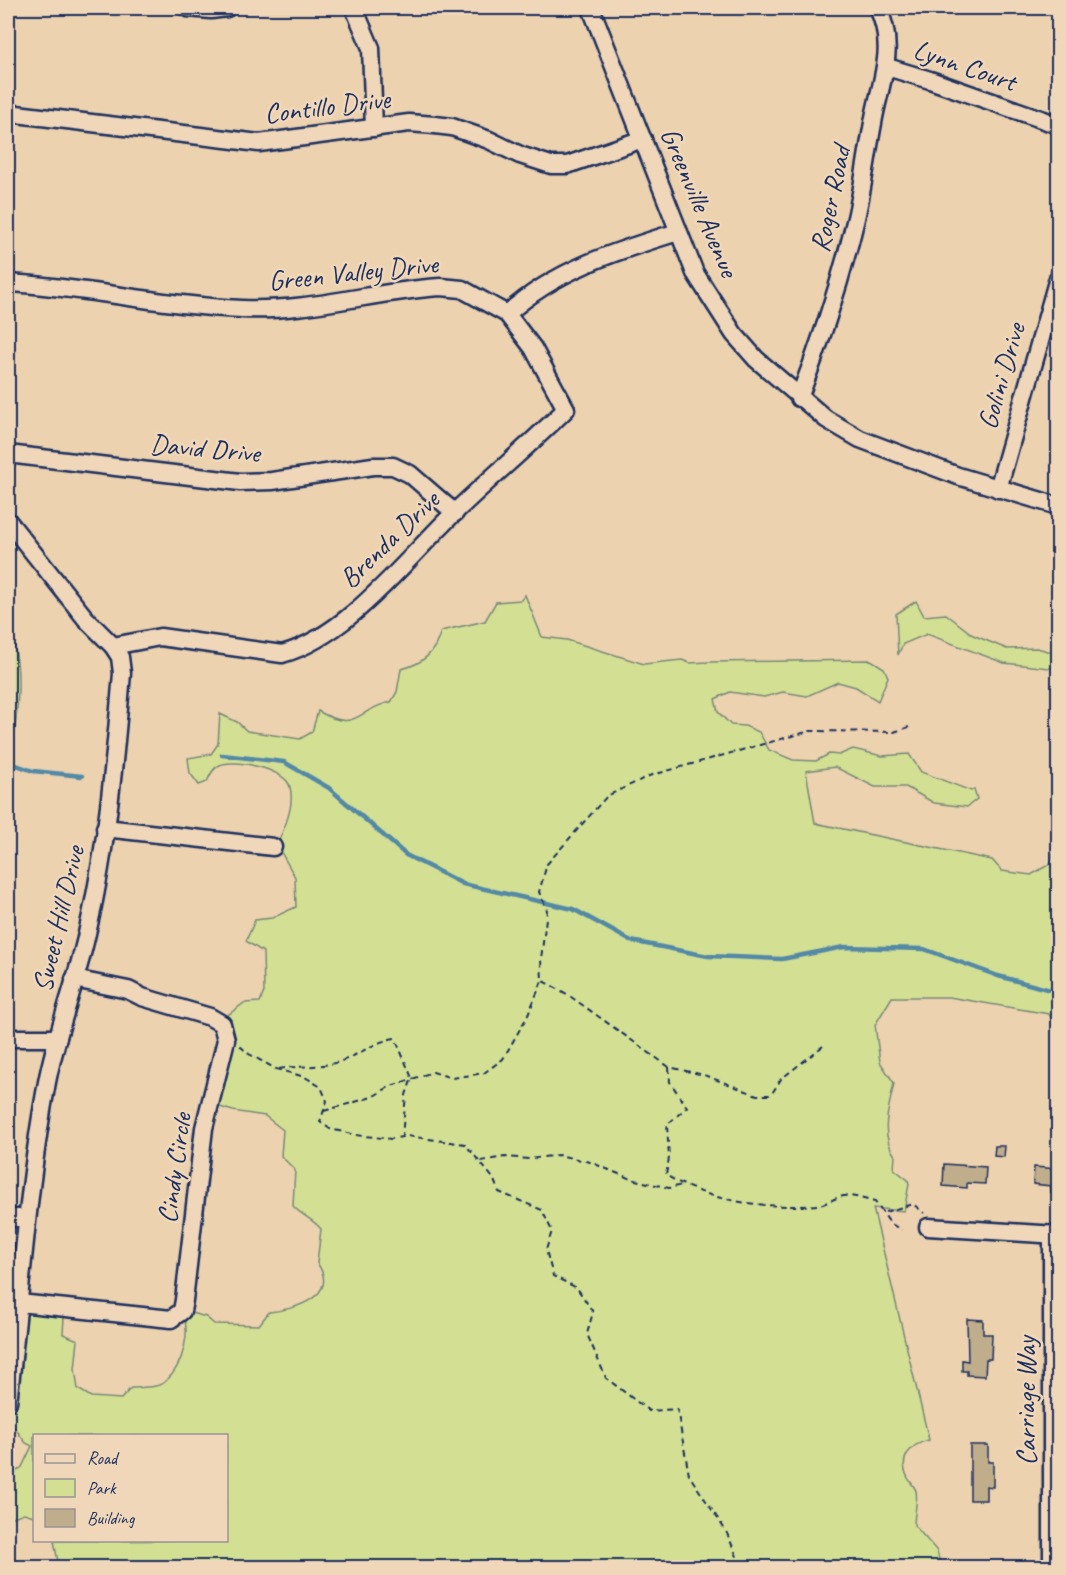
<svg xmlns="http://www.w3.org/2000/svg" width="1066" height="1575" font-family="Caveat,sans-serif">
<rect width="100%" height="100%" fill="#ecd2ae"/>
<filter id="ink" filterUnits="userSpaceOnUse"><feTurbulence type="fractalNoise" baseFrequency=".0167" numOctaves="2"/><feDisplacementMap in="SourceGraphic" scale="12" xChannelSelector="R" yChannelSelector="G"/><feConvolveMatrix kernelMatrix="1 2 1 2 8 2 1 2 1" color-interpolation-filters="sRGB"/></filter>
<g filter="url(#ink)">
<g fill="#d3e093" stroke="#778878" stroke-width="1.5">
<path d="M525 595 542 637 567 640 644 664 682 660 690 663 709 662 871 660 884 668 888 677 878 701 856 687 838 682 807 696 783 692 764 697 730 692 715 699 718 712 731 725 745 726 759 732 769 750 793 760 816 761 829 754 839 755 853 749 882 756 909 754 921 772 971 791 974 789 977 799 967 807 934 803 906 787H875L835 767 806 771 815 823 992 860 1002 871 1031 875 1050 864 1058 840V1034L1049 1014 949 997H892L875 1025 880 1062 894 1083C889 1109 879 1132 895 1156L894 1169 908 1180 909 1184 904 1211 873 1208 929 1440C910 1444 898 1459 908 1478 910 1482 915 1487 916 1491 918 1500 914 1515 914 1525L937 1551 941 1567H59L54 1541 226 1540V1436H34V1516L24 1513 8 1519V1478L22 1467 32 1446 26 1443 8 1419 21 1297 65 1301 63 1334 78 1340 75 1369 78 1389 91 1397 121 1399 131 1388C143 1387 158 1389 167 1380 183 1365 193 1328 180 1310L206 1317 214 1324 259 1325 269 1312C294 1310 341 1296 317 1263L321 1229C313 1219 302 1216 293 1206L295 1170 281 1156 283 1130 265 1116 233 1111 210 1104 228 1015 244 1003 260 1002 264 992 263 952 246 941 255 920 272 918 296 907 295 877 277 845C284 828 295 807 290 787 287 770 235 758 220 765 213 768 210 775 207 782L199 785 190 773 188 758 211 754 218 744 220 714 237 722 247 731 300 739 312 732 318 711C358 734 356 709 391 702L397 692 401 669C423 664 435 653 441 631L485 621 496 602 521 600Z"/>
<path d="M916 601 924 616 946 614 973 635 1007 649 1037 648 1058 654V669L1004 663 927 634 903 644 898 655 896 614Z"/>
<path d="M8 633C28 662 13 743 8 777Z"/>
</g>
<g fill="none" stroke-linecap="round" stroke-linejoin="round">
<g stroke="#5389a6" stroke-width="4.5">
<path d="M222 755 284 762 329 788 406 855 463 884 573 909 631 941 708 956 782 959 844 947 924 949 998 976 1058 992"/>
<path d="M8 762 33 771 82 776"/>
</g>
</g>
<g fill="#c0ad8b" stroke="#1b2f5e" stroke-width="1.5">
<path d="M995 1146H1005L1004 1157 994 1156Z"/>
<path d="M944 1164 986 1167 985 1184 967 1183V1188L943 1186Z"/>
<path d="M1034 1167 1058 1169V1192H1050L1051 1186 1033 1184Z"/>
<path d="M967 1319 983 1320V1334H992L991 1359H986L985 1376 967 1375V1371H962V1360L968 1361Z"/>
<path d="M970 1445H988V1462H993V1487L986 1486V1500H970Z"/>
</g>
<g fill="none" stroke-linecap="round" stroke-linejoin="round">
<g stroke="#1b2f5e" stroke-width="21">
<g id="minor">
<path d="M187 8 211 10 227 8"/>
<path d="M354 8 371 48 374 128"/>
<path d="M591 8 695 273 734 334 756 359 826 419 860 439 958 476 1058 506"/>
<path d="M887 67 930 80 1058 125"/>
<path d="M8 113 259 143 409 123 435 125 452 127 489 140 520 155 551 165H567L643 139"/>
<path d="M8 283C86 287 164 306 242 309 309 312 375 291 441 287L462 289 507 314C555 270 616 251 678 232"/>
<path d="M799 398C822 339 841 280 856 218 863 187 867 155 873 123 880 82 897 49 878 8"/>
<path d="M8 454 240 482 272 481 373 466H393L410 474 455 513"/>
<path d="M998 489 1058 278"/>
<path d="M8 521 86 619 113 646 120 657 122 673C115 758 107 846 88 929 77 981 57 1030 47 1082 27 1188 21 1295 8 1402"/>
<path d="M113 646 160 637 282 654C348 636 406 559 455 512 491 477 530 445 566 409L533 348 507 314"/>
<path d="M105 828 273 847"/>
<path d="M8 1038H58"/>
<path d="M8 1218H26"/>
<path d="M928 1227 1058 1235"/>
<path d="M19 1303 171 1319 182 1311 184 1300 204 1128 226 1040 222 1024 210 1017 142 997 128 990 74 979"/>
<path d="M1052 1568V1234"/>
</g>
</g>
<g stroke="#1b2f5e" stroke-width="2" stroke-dasharray="6 4.5" stroke-linecap="butt">
<path d="M543 981 567 994 669 1067 704 1075 757 1095H771L781 1079 823 1046"/>
<path d="M240 1046 249 1054 276 1069 305 1077 321 1087 327 1101 320 1122 330 1129 356 1135 391 1139 407 1136 465 1144 493 1178 499 1192 542 1210 552 1231 546 1250 553 1276 577 1288 593 1312 587 1334 606 1378 649 1411 677 1409 689 1475 726 1531 742 1568"/>
<path d="M669 1067 670 1082 687 1107 667 1125 669 1158 666 1175C707 1202 769 1209 818 1205 827 1204 835 1197 844 1196 853 1195 866 1200 875 1202L890 1223 901 1230"/>
<path d="M279 1069C296 1066 314 1067 330 1064 354 1060 371 1042 395 1038L412 1078 406 1095 402 1136"/>
<path d="M324 1111 372 1097 391 1086 433 1072 452 1078 484 1073 503 1059 528 1015 542 981 541 959 547 910 539 892 547 864 607 796 649 776 810 731 894 732 909 727"/>
<path d="M481 1161 505 1157 529 1159 558 1155 590 1162 631 1179 669 1188 682 1185"/>
<path d="M885 1212 913 1204 924 1213"/>
</g>
<use href="#minor" stroke="#f1d7b9" stroke-width="16"/>
</g>
</g>
<g text-anchor="middle" dominant-baseline="central" stroke-width="5" stroke-linejoin="round" paint-order="stroke">
<g font-size="28" fill="#1b2f5e" stroke="#f1d7b9">
<text transform="translate(965 65) rotate(19)">Lynn Court</text>
<text transform="translate(327 106) rotate(-7)">Contillo Drive</text>
<text transform="translate(830 199) rotate(-78)">Roger Road</text>
<text transform="translate(700 202) rotate(67)">Greenville Avenue</text>
<text transform="translate(353 272) rotate(-6)">Green Valley Drive</text>
<text transform="translate(1001 376) rotate(-74)">Golini Drive</text>
<text transform="translate(205 448) rotate(5)">David Drive</text>
<text transform="translate(389 539) rotate(-44)">Brenda Drive</text>
<text transform="translate(58 919) rotate(-77)">Sweet Hill Drive</text>
<text transform="translate(174 1168) rotate(-82)">Cindy Circle</text>
<text transform="translate(1025 1401) rotate(-90)">Carriage Way</text>
</g>
</g>
<rect width="1066" height="1575" fill="none" stroke="#f1d7b9" stroke-width="30"/>
<rect x="15" y="15" width="1036" height="1545" fill="none" stroke="#1b2f5e" stroke-width="2" filter="url(#ink)"/>
<rect x="33" y="1434" width="195" height="108" fill="#f1d7b9" stroke="#9b9495" stroke-width="1.5"/>
<rect x="45" y="1454" width="30" height="9" fill="#f1d7b9" stroke="#9b9495" stroke-width="1.5"/>
<text x="87" y="1464" font-size="18" fill="#1b2f5e">Road</text>
<rect x="45" y="1479" width="30" height="18" fill="#d3e093" stroke="#9b9495" stroke-width="1.5"/>
<text x="87" y="1494" font-size="18" fill="#1b2f5e">Park</text>
<rect x="45" y="1509" width="30" height="18" fill="#c0ad8b" stroke="#9b9495" stroke-width="1.5"/>
<text x="87" y="1524" font-size="18" fill="#1b2f5e">Building</text>
</svg>
